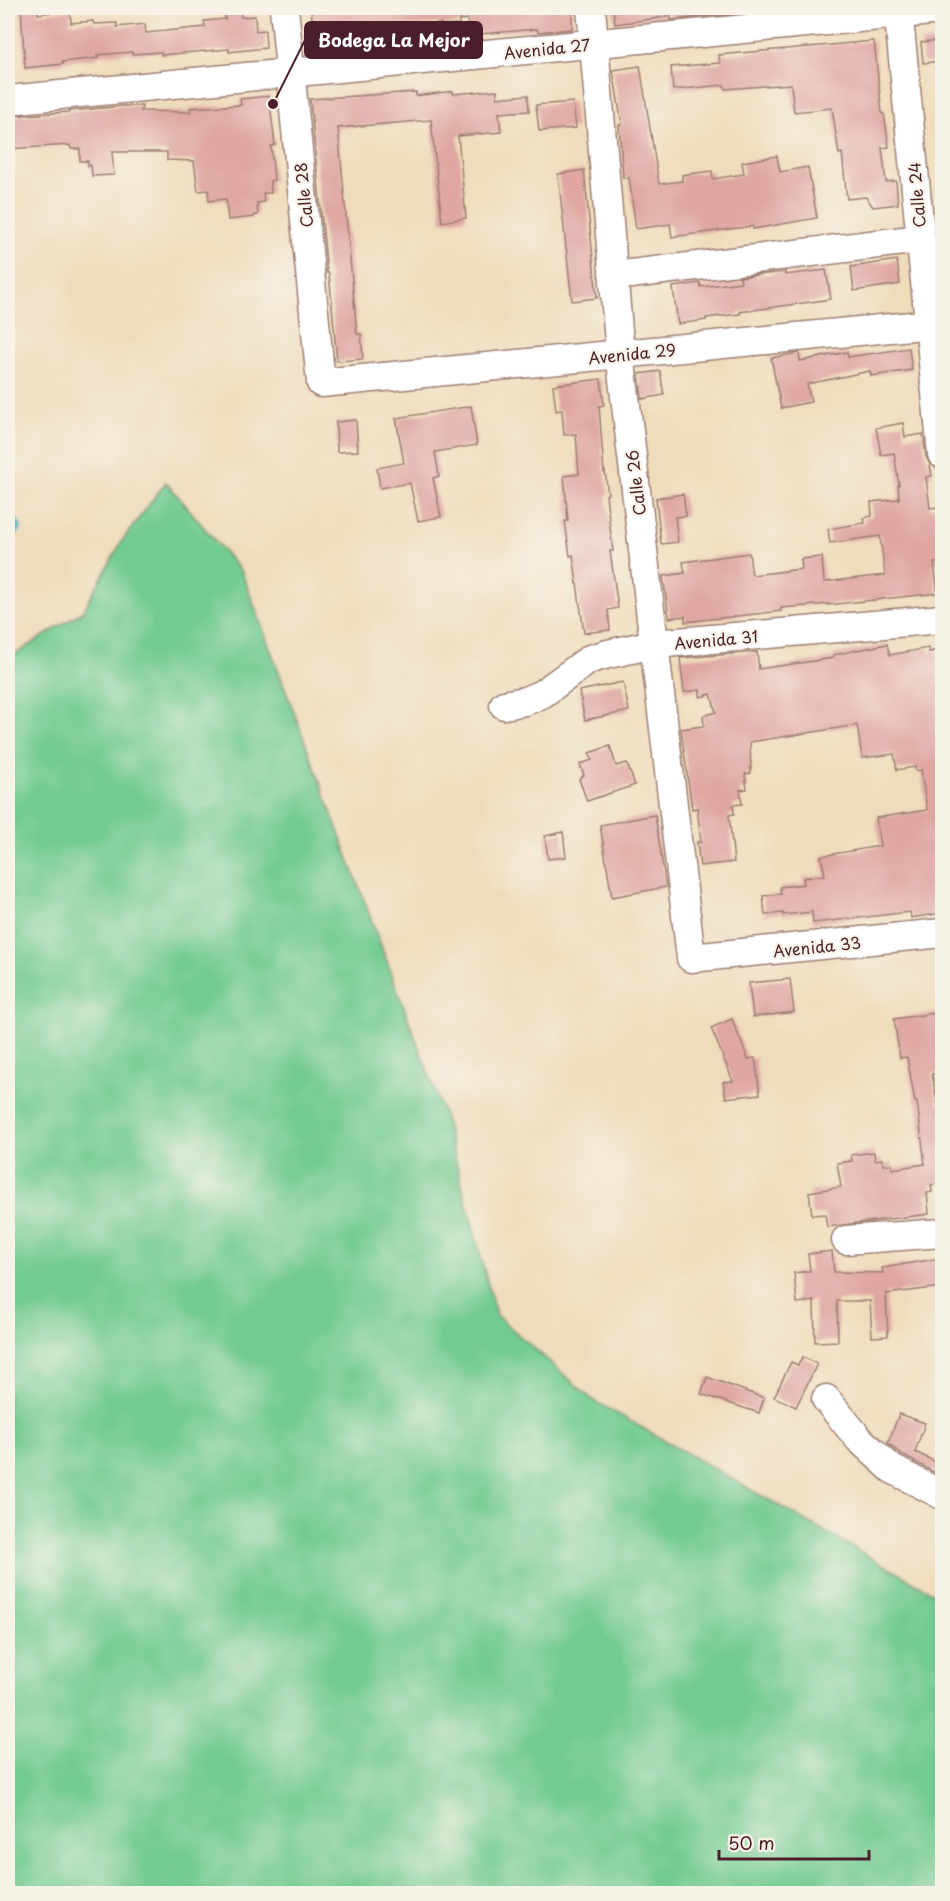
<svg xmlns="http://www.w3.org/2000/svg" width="950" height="1901" font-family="'Playpen Sans',sans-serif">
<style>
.green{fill:#72cb91;stroke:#5e755e;stroke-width:1.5}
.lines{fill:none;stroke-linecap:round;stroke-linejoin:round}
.stream{stroke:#3ea9be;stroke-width:6}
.building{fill:#dfa6a2}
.minor-casing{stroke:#9c7e73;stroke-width:31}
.minor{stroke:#fff;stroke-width:28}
.labels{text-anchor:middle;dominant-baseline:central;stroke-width:4.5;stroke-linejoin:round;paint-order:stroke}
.street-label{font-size:16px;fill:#4a1f2b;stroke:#f7f3e8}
.leader{fill:none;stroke:#4a1f2b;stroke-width:2}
.callout-dot{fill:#4a1f2b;stroke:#f7f3e8;stroke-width:2}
.callout{fill:#4a1f2b;stroke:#4a1f2b;stroke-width:2}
.callout-label{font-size:18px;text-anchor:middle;font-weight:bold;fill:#fff}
</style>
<rect width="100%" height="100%" fill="#f7f3e8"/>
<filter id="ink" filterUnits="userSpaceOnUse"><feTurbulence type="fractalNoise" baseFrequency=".0167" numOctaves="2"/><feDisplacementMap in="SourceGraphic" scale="12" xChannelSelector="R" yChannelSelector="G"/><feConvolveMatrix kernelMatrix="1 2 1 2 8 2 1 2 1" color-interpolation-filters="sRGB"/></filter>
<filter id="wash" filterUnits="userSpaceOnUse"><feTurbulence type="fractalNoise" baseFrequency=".008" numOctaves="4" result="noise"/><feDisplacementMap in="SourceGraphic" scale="24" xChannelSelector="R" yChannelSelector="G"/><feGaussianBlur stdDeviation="1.35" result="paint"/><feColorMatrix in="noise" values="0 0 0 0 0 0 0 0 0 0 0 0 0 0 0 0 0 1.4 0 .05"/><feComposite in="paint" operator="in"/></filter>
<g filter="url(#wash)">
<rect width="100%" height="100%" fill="#efdcbb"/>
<path class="green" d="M166,482L242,573L443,1112L496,1315L593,1400L942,1598V1893H8V659L83,611L122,541Z"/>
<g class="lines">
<path class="stream" d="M8,510L19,527L8,540"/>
</g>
<g id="blocks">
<g class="building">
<path d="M21,8H38V14L70,10L71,23L93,21L94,24L117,23V27L145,24L146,33L205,27L204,21L225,19L224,8H240L241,17L255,16L256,31L265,30L266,48L229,52V49L161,55V52L132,54V52L97,55L98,58L62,62L63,64L25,68Z"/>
<path d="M322,8H481V10L505,8H572V29L538,32L537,29L469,35L467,19L459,20V24L441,25V23L410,27L411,35L386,38L385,30L361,35V34L314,38L311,9Z"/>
<path d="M613,8H665L666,17L615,24Z"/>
<path d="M669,8H732L733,14L671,20Z"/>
<path d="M942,40V61L923,63L921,42Z"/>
<path d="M874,41L882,114H884L889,147L882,148L886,182L896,181L898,204L873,207L866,197L847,199L842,153L839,154L832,108L794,112L791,84L725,89L724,85L673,90L671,67L720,63L719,55Z"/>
<path d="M640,66L659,184L682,181V175L712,171L713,179L744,174L742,162L777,156L780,172L808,167L817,218L753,229V226L672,237L670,224L636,229L629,178H623L619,125H622L613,70Z"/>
<path d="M497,90V98L528,95L529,111L499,113L501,132L458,136L466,218L442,222L431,120L338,128L357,334H361L363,359L337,361L329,273H327L310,99L416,92V96L453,91V94Z"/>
<path d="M269,96L275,145L271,146L274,180L270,181L271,193H263L264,202L257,203L258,215H254V217L228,220L226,199L209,201L208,190L198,191L194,161L167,160V152H112L114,175L92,176L91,165L88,166V161H80V149H71L70,145L8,149V116L69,112V111L123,106H142L141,111L190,112V108L241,105L240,99Z"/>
<path d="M573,102L576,128L539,131L536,105Z"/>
<path d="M584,170L597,298L572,301L558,174Z"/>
<path d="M897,260L900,284L854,291L851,267Z"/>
<path d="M826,270L831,299L740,312V314L706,318V320L678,324L673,287L700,283L701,287L741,282L740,277L785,272V275Z"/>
<path d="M909,348L912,370L871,376L870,371L807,384L811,402L781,408L771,358L799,353L800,361L847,352L848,357Z"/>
<path d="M660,371L664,395L642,399L639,374Z"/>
<path d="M601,379L604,405L599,406L604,472L605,471L608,494L606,495L613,551H610L618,608L608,610L610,630L584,633L573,555L570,556L565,521H568L564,476L579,474L576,434L564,435L562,410L556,411L553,385Z"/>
<path d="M471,406L477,445L435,452L439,476L433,478L441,517L418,521L410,483L380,488L377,468L404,463L396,418Z"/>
<path d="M356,420L358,451L337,452L336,422Z"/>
<path d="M903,423L905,437L923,434L926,456L930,465L932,476L926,477L930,508L937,507L942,556V562L934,563L938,593L828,605V604L781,608V611L685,622V616L669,618L663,576L685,573L683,562L749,553L752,575L802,569L801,559L822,557L824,582L885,575L880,536L830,543L828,529L865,523L864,518L872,516L871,502L899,499L898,485H899L894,453L881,455L876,428Z"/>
<path d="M683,494L686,516L675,517L678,542L661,544L656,498Z"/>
<path d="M887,644L890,655L928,648L929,652L938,650L942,672V913L911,918L910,912L813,923L812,912L783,915V913L765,915L763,896L781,894L780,887L804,884L803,878L825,875L821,856L880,846L876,818L927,810L921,770L916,771L915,767L897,770L894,754L862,758L857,725L750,742L751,773L745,774L747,789L740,790L742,804L733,805L734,814L729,815L734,862L700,866L697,842H701L697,808L692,809L681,729L704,726L703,716L716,712L711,694L700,697V690L684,692L680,658L757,652L759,669L833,658V655Z"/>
<path d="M623,682L629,711L585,720L579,691Z"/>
<path d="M610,746L616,766L627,763L635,785L587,801L579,779L584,775L580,764L592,760L589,753Z"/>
<path d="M655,815L666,887L612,897L600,825Z"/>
<path d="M563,832L566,857L548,859L545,836Z"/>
<path d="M790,979L794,1012L753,1017L749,983Z"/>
<path d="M942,1012V1073L932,1074L938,1105L942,1104V1183L931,1185L932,1192L927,1193L929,1214L827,1227L825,1214L812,1215L809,1192L841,1187L837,1163L852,1161L851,1155L874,1152L875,1160L882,1159L883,1165L892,1164V1169L925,1164L917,1102H915L907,1057L900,1058L894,1019Z"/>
<path d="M732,1019L748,1059L755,1058L760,1094L726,1098L723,1082L733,1081L711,1028Z"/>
<path d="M832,1251L834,1272L883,1273L882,1268L942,1258V1287L886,1294L888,1336L872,1337L870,1301H837L838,1341L815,1342L814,1301L797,1303L794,1273L810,1271L808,1254Z"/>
<path d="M803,1357L817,1364L796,1407L774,1397L791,1362L798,1365Z"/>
<path d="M707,1377L764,1398L759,1413L701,1394Z"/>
<path d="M899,1414L925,1423L915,1452L942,1465L939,1475L902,1455L888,1443Z"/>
</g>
</g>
</g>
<g filter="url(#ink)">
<use href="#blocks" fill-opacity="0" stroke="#9c7e73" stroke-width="1.5"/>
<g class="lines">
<defs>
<g id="minor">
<path d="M284,8L321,383L942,323"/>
<path d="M591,8L620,354L691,958L942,933"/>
<path d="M898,8L942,454"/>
<path d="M8,100L942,10"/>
<path d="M614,276L920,239"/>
<path d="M504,705L525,701L542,694L590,659L608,654L654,644L942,619"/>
<path d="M846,1240L942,1233"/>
<path d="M826,1399L859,1439L892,1469L942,1495"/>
</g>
</defs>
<use href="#minor" class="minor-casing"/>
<use href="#minor" class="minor"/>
</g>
</g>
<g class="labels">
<g class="street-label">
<text transform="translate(547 48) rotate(-6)">Avenida 27</text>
<text transform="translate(303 195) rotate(-96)">Calle 28</text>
<text transform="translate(916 195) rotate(-95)">Calle 24</text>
<text transform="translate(632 353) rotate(-6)">Avenida 29</text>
<text transform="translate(635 483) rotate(-97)">Calle 26</text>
<text transform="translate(716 639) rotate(-5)">Avenida 31</text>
<text transform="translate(817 946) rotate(-6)">Avenida 33</text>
</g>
</g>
<path class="leader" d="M273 104L305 40"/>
<circle class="callout-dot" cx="273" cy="104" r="6"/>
<rect class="callout" x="305" y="22" width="177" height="36" rx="6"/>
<g class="callout-label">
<text x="394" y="47">Bodega La Mejor</text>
</g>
<rect width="950" height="1901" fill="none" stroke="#f7f3e8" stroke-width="30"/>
<path d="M719 1850v9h150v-9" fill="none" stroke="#4a1f2b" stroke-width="3"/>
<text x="728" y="1850" font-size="18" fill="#4a1f2b" stroke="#f7f3e8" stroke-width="4.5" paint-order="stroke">50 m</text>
</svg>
